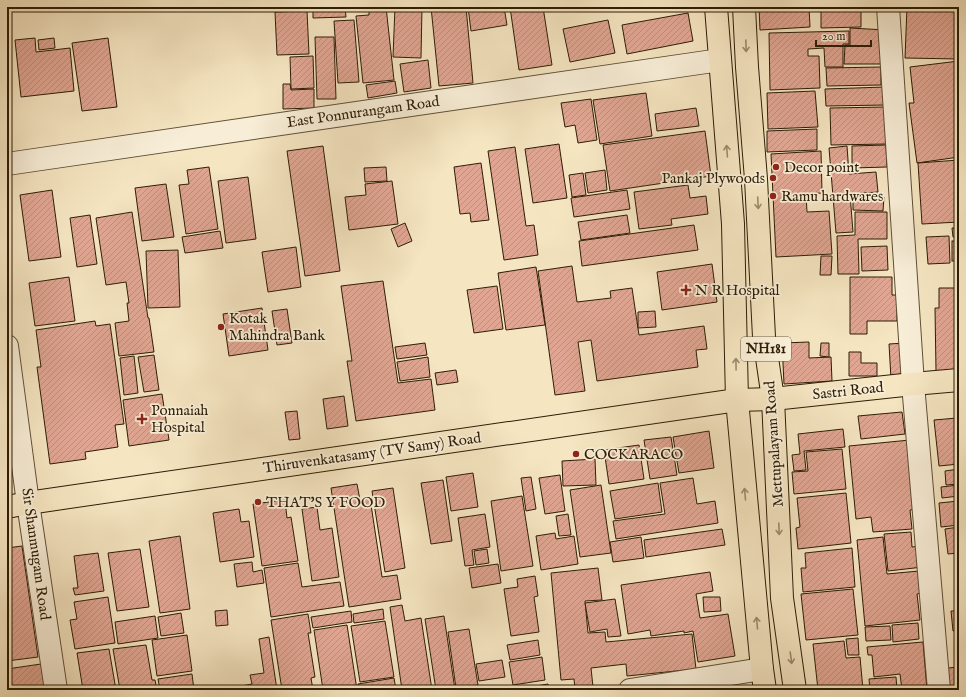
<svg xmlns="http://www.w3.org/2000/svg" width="966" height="697" font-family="'IM FELL English',serif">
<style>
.building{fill:url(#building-hatch);stroke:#2d1d06}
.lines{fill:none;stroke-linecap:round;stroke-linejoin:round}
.minor-casing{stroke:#5f4f35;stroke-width:24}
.major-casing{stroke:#2d1d06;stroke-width:24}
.highway-casing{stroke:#2d1d06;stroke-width:24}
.minor{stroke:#f8eed7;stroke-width:22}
.major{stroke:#f5e5c1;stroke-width:22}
.highway{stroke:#f5e5c1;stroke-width:22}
.oneway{stroke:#9b8b6d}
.poi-dot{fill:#8f2418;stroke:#f8eed7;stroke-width:1.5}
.labels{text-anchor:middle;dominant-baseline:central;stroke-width:3.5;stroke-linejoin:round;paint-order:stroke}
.shield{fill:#f8eed7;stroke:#6a5c45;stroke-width:1}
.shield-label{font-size:14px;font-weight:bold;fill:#2d1d06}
.street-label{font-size:15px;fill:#2d1d06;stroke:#f8eed7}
.poi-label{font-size:15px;fill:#2d1d06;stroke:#f8eed7;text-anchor:start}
</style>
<defs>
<pattern id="building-hatch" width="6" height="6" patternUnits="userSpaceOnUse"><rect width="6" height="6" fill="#e0a693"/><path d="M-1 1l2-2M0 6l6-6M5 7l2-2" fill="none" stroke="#c08e7d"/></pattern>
</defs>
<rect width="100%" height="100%" fill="#f5e5c1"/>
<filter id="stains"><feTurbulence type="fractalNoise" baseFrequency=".005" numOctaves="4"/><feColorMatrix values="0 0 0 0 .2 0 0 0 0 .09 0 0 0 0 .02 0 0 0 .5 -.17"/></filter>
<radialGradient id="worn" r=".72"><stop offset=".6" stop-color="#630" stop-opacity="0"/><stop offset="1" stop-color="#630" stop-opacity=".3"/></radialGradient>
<g class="building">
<path d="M283,7H306V9L283,10Z"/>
<path d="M313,7H345L346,17L313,18Z"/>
<path d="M369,7H386L394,80L363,83L356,16L369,15Z"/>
<path d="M395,7H422L421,58L393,57Z"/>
<path d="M431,7H466L473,83L439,86Z"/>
<path d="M468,7H504L507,25L471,31Z"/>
<path d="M510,7H543L552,65L519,70Z"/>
<path d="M595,7H617L596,11Z"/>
<path d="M759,7H809L810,27L760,30Z"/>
<path d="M907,7H959V59L905,58Z"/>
<path d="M861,9V27L821,28V10Z"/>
<path d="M307,11L309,54L277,55L275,12Z"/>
<path d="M688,13L693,41L627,54L622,25Z"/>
<path d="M354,20L359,82L338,83L334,21Z"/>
<path d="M608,20L615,53L570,62L563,29Z"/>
<path d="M850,28L886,30L885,64H844L845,45H850Z"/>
<path d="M849,31V44H843V67H825L824,48L808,49V56H819L820,88L770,90L769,33Z"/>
<path d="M315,37H334L336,99H317Z"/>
<path d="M35,38L36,52L70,48L74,91L21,97L15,40Z"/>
<path d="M54,38L55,48L39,50L38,40Z"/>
<path d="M108,38L117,107L82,111L72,43Z"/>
<path d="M313,56L314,88L291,89L290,57Z"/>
<path d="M428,60L431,88L404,92L400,64Z"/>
<path d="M959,61V157L917,163L909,103H914L910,67Z"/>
<path d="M881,67V85L827,86L826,68Z"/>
<path d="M395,81L397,93L368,98L366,85Z"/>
<path d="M283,84H290L291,90L314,89V108L283,109Z"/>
<path d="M885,87L886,105L826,106L825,89Z"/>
<path d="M815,91L818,127L768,129L767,93Z"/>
<path d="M646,93L652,136L600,144L593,100Z"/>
<path d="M591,99L597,140L578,143L575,125L565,127L561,103Z"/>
<path d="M886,107L887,144L831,145L830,108Z"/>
<path d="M696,108L699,126L657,131L655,114Z"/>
<path d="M817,129V150L767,152V131Z"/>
<path d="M705,131L711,176L610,191L603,145Z"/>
<path d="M559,144L567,198L533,203L525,149Z"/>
<path d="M886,145L887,167L852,168V146Z"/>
<path d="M323,146L340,271L305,276L287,151Z"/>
<path d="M847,146L849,174L876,172L878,192L850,194L853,232L836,233L829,148Z"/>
<path d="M515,147L526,226L534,225L538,255L504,260L488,151Z"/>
<path d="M821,151L822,193L806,194L807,212L829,211L832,254L776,257L771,154Z"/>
<path d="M959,160V222L922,224L918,163Z"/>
<path d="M481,163L489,220L471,222L470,213L460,214L454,167Z"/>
<path d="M209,167L218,229L186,234L179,185L189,184L187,170Z"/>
<path d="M386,167L387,181L365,182L364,168Z"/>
<path d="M605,170L607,190L588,193L585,173Z"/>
<path d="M583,173L586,195L572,197L569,175Z"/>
<path d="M248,177L256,239L226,243L218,181Z"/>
<path d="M392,181L398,224L349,230L345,197L366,195L365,184Z"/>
<path d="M166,184L174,237L142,241L135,188Z"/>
<path d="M688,185L690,198L706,196L708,214L671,219L672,225L639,229L634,192Z"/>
<path d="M52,190L61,257L29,261L20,195Z"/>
<path d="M627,190L630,209L574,217L571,198Z"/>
<path d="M853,196L884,197L883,211L853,210Z"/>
<path d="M132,212L148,318H149L154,352L119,356L115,323L129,321L127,303H129L126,282L106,285L96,218Z"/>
<path d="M855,212H887V239H858L859,274H838L837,236L855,235Z"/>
<path d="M90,215L97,264L77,267L70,218Z"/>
<path d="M627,215L630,233L581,240L578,222Z"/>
<path d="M405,223L412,241L398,247L391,229Z"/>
<path d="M694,225L698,250L582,266L579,241Z"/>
<path d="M952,228H959V237H953Z"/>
<path d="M220,231L223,248L185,253L182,237Z"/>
<path d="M949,236L950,263L928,264L926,237Z"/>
<rect x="952" y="241" width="7" height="20"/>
<path d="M887,246L888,270L862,271L861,247Z"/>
<path d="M296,247L301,287L268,292L262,252Z"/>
<path d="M178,250L180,307L148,308L146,251Z"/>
<path d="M821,256H832L831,275H820Z"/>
<path d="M712,264L717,302L662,310L657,272Z"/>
<path d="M572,266L577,302L611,298L610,291L632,288L639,335L704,326L707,349L696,350L698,367L597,381L591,340L578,342L585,391L555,395L538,271Z"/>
<path d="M536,267L545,325L506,330L498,273Z"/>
<path d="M69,277L75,321L35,326L29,283Z"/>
<path d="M850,277H892V295H897V321H867V334H850Z"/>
<path d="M383,281L398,383L431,379L435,410L356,421L347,361H352L341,286Z"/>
<path d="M497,286L503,329L474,333L467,290Z"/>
<path d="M939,288H959L958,370L936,371L935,308H939Z"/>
<path d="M262,308L268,350L229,356L223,314Z"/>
<path d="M287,309L292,343L277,345L272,311Z"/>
<path d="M655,311L656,327L638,328V312Z"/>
<path d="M95,321L96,326L110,324L124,424L115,425L118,447L85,452L86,459L50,464L37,367H41L36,330Z"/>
<path d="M809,342V358L831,357L832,381L784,384L782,343Z"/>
<path d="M425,343L427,355L397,359L395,347Z"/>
<path d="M821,343H829V357L820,356Z"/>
<path d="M905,343L906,378L891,379L889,344Z"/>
<path d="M849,352H861V363H877V376H849Z"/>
<path d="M154,355L159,390L144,392L138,357Z"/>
<path d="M134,356L138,393L124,395L120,358Z"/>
<path d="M428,357L430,377L400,381L397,362Z"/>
<path d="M456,370L458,382L437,385L435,373Z"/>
<path d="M162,394L169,440L129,446L123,400Z"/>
<path d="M344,396L348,426L327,429L323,399Z"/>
<path d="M297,411L300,439L289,440L285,412Z"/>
<path d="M902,412L905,434L861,439L858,416Z"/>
<path d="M957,418L959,436V464L939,466L934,420Z"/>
<path d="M843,429L845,447L804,451L806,470L794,471L792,455L800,454L798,434Z"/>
<path d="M709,431L714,468L679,473L673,437Z"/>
<path d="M671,437L677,475L650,479L644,440Z"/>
<path d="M910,440L917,509L910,510L912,529L873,532L871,517L856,519L849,446Z"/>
<path d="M639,445L644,479L609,484L604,450Z"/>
<path d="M842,449L846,489L794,494L792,472L808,471L806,452Z"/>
<path d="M595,459L596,485L563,486L562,461Z"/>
<path d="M959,469V484L946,485L945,471Z"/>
<path d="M473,473L478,507L451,511L446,477Z"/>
<path d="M560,475L565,511L545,514L539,478Z"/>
<path d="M531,477L536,509L526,511L521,478Z"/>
<path d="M693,478L697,504L715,501L718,523L616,539L613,521L665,514L660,483Z"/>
<path d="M443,480L452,541L431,544L421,483Z"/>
<path d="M658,483L662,512L615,519L610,491Z"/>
<path d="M357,484L360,500L370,498L382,577L397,575L401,599L349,607L331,488Z"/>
<path d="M601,485L611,553L580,557L570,490Z"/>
<path d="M959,485V496L942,498L941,487Z"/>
<path d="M393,488L405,568L385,572L372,491Z"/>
<path d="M846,493L851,543L798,549L796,528L800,527L797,498Z"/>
<path d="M522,496L533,566L501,571L491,501Z"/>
<path d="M285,500L287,518L291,517L298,561L262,566L253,504Z"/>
<path d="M959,501V525L941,527L939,503Z"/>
<path d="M317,507L320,530L332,528L339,577L312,581L302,509Z"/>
<path d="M239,509L241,522L249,521L254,557L220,562L213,513Z"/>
<path d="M485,514L490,547L472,550L474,565L465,566L458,518Z"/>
<path d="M568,514L571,535L559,536L556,516Z"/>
<path d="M959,527V553L948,554L945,529Z"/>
<path d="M722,529L725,545L646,557L644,540Z"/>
<path d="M911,532L912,547L921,546L923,567L888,571L884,534Z"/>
<path d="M555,533L556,539L574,536L578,564L541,570L536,536Z"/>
<path d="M180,536L190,609L160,613L149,541Z"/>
<path d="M641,537L644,558L613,562L610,542Z"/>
<path d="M883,537L887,574L919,571L921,593L917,594L920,620L865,626L857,540Z"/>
<path d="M22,546L38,657L7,661V548Z"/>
<path d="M852,548L855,587L803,592L801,568H806L805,553Z"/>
<path d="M140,549L149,607L117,611L108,553Z"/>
<path d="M487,549L489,563L476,565L474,551Z"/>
<path d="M98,553L104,591L75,595L73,588H78L74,556Z"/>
<path d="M252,562L253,572L262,570L264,583L237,587L234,564Z"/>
<path d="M298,563L302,587L340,582L344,606L271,617L264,568Z"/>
<path d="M498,564L501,583L472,588L469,568Z"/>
<path d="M598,568L602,600L585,601L588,633L605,632L606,642L692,634L696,669L627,676L626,664L591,668L593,687L575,689L574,679L561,680L551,573Z"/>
<path d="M710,572L713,591L696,594L700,618L728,614L735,656L698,662L693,631L684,633V631L651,636L650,630L628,634L621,585Z"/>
<path d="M535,576L538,596L534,597L539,632L511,636L504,589L518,587L517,579Z"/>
<path d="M853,589L858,635L806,640L801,594Z"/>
<path d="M108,597L115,643L75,649L70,620L77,619L74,602Z"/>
<path d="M703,597H720L721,611L704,612Z"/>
<path d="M615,599L621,636L608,637L607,629L590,632L585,603Z"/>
<path d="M402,605L405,621L421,618L432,690H402L390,607Z"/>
<path d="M383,609L384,619L354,623L353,614Z"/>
<path d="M227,610L228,625L216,626L215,611Z"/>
<path d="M351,611L352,622L313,628L311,617Z"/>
<path d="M951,611H959V630L953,631Z"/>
<path d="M181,613L184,633L161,636L158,617Z"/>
<path d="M308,614L311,633H308L315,677L311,678L313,690H282L271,620Z"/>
<path d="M155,616L158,638L118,644L115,622Z"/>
<path d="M444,616L455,690H436L425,619Z"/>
<path d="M385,621L394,677L360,682L351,626Z"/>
<path d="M918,623L919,639L893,642L892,625Z"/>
<path d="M347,625L357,690H323L314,630Z"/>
<path d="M890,626L891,640L866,641L865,627Z"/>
<path d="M469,629L478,685L456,688L448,632Z"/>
<path d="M187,635L192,671L157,676L152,640Z"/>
<path d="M269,637L277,690H241V686L252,684L250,675L264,673L259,639Z"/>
<path d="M858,638L859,655H848L846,639Z"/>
<path d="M538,640L540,655L510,660L507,645Z"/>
<path d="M844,641L846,658L860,657L863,690H818L813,644Z"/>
<path d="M923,642L927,690H902L900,674L874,677L872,655H868L867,647Z"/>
<path d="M146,645L152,680H155L157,690H120L113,649Z"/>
<path d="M109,649L116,690H83L77,653Z"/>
<path d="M542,657L545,680L513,685L509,662Z"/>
<path d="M502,660L505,677L479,681L476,664Z"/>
<path d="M41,664L45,690H10L7,669Z"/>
<path d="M959,667V690H950L948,668Z"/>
<path d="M192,674L194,690H160L158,679Z"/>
<path d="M896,677L897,690H870L869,679Z"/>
<path d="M394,678L396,690H359L358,684Z"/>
<path d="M548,684L549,690H519V689Z"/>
</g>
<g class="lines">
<defs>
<g id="minor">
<path d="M888,7L913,384L939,690"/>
<path d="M7,164L720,60"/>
<path d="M7,346L28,503L56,690"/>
<path d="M630,690L762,669"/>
</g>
<path id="major" d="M7,507L28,503L737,400L773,399L913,384L959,380"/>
<g id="highway">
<path d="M716,7L733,224L737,400L762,669L765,690"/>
<path d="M744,7L747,67L756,179L764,337L773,399L782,598L795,690"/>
</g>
</defs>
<use href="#minor" class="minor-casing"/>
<use href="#major" class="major-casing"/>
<use href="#highway" class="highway-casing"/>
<use href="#minor" class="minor"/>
<use href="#major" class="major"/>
<use href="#highway" class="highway"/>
</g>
<defs><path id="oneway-shaft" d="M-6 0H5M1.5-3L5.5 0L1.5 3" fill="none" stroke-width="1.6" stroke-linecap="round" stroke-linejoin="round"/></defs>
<g class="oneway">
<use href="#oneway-shaft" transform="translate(746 46) rotate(88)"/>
<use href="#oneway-shaft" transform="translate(727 151) rotate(-94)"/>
<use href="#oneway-shaft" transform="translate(758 203) rotate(87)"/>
<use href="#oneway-shaft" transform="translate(736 364) rotate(-91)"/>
<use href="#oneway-shaft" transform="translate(745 494) rotate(-95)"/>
<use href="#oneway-shaft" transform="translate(779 529) rotate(88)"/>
<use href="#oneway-shaft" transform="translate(757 623) rotate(-95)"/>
<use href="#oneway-shaft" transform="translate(791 658) rotate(82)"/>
</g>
<g class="poi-dot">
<circle cx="776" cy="167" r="4"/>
<circle cx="773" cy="178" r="4"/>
<circle cx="773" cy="196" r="4"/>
<path d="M684 284h4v4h4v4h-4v4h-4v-4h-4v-4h4z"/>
<circle cx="221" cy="327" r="4"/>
<path d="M140 413h4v4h4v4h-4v4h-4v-4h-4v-4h4z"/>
<circle cx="576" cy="454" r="4"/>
<circle cx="258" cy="502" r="4"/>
</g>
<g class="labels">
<rect class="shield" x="741" y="337" width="50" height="24" rx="3"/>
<g class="shield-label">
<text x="766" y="349">NH181</text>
</g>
<g class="street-label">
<text transform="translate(363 112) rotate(-8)">East Ponnurangam Road</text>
<text transform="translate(848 391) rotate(-6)">Sastri Road</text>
<text transform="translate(774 444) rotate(-94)">Mettupalayam Road</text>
<text transform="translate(372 453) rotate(-8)">Thiruvenkatasamy (TV Samy) Road</text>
<text transform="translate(36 554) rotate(82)">Sir Shanmugam Road</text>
</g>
<g class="poi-label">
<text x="784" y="167">Decor point</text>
<text x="765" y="178" text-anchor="end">Pankaj Plywoods</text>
<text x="781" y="196">Ramu hardwares</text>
<text x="695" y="290">N R Hospital</text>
<text x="229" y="318">Kotak<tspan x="229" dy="17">Mahindra Bank</tspan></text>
<text x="151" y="410">Ponnaiah<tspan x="151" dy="17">Hospital</tspan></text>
<text x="584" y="454">COCKARACO</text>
<text x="266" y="502">THAT'S Y FOOD</text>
</g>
</g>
<rect width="966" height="697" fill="none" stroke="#f5e5c1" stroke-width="24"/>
<rect x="8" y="8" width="950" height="681" fill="none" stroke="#2d1d06" stroke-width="2"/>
<rect x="12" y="12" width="942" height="673" fill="none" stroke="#2d1d06"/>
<path d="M816 40v6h55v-6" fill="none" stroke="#2d1d06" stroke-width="2"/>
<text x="822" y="40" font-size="12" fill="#2d1d06" stroke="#f8eed7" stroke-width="3" paint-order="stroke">20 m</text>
<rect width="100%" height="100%" filter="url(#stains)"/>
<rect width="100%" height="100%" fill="url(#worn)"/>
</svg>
